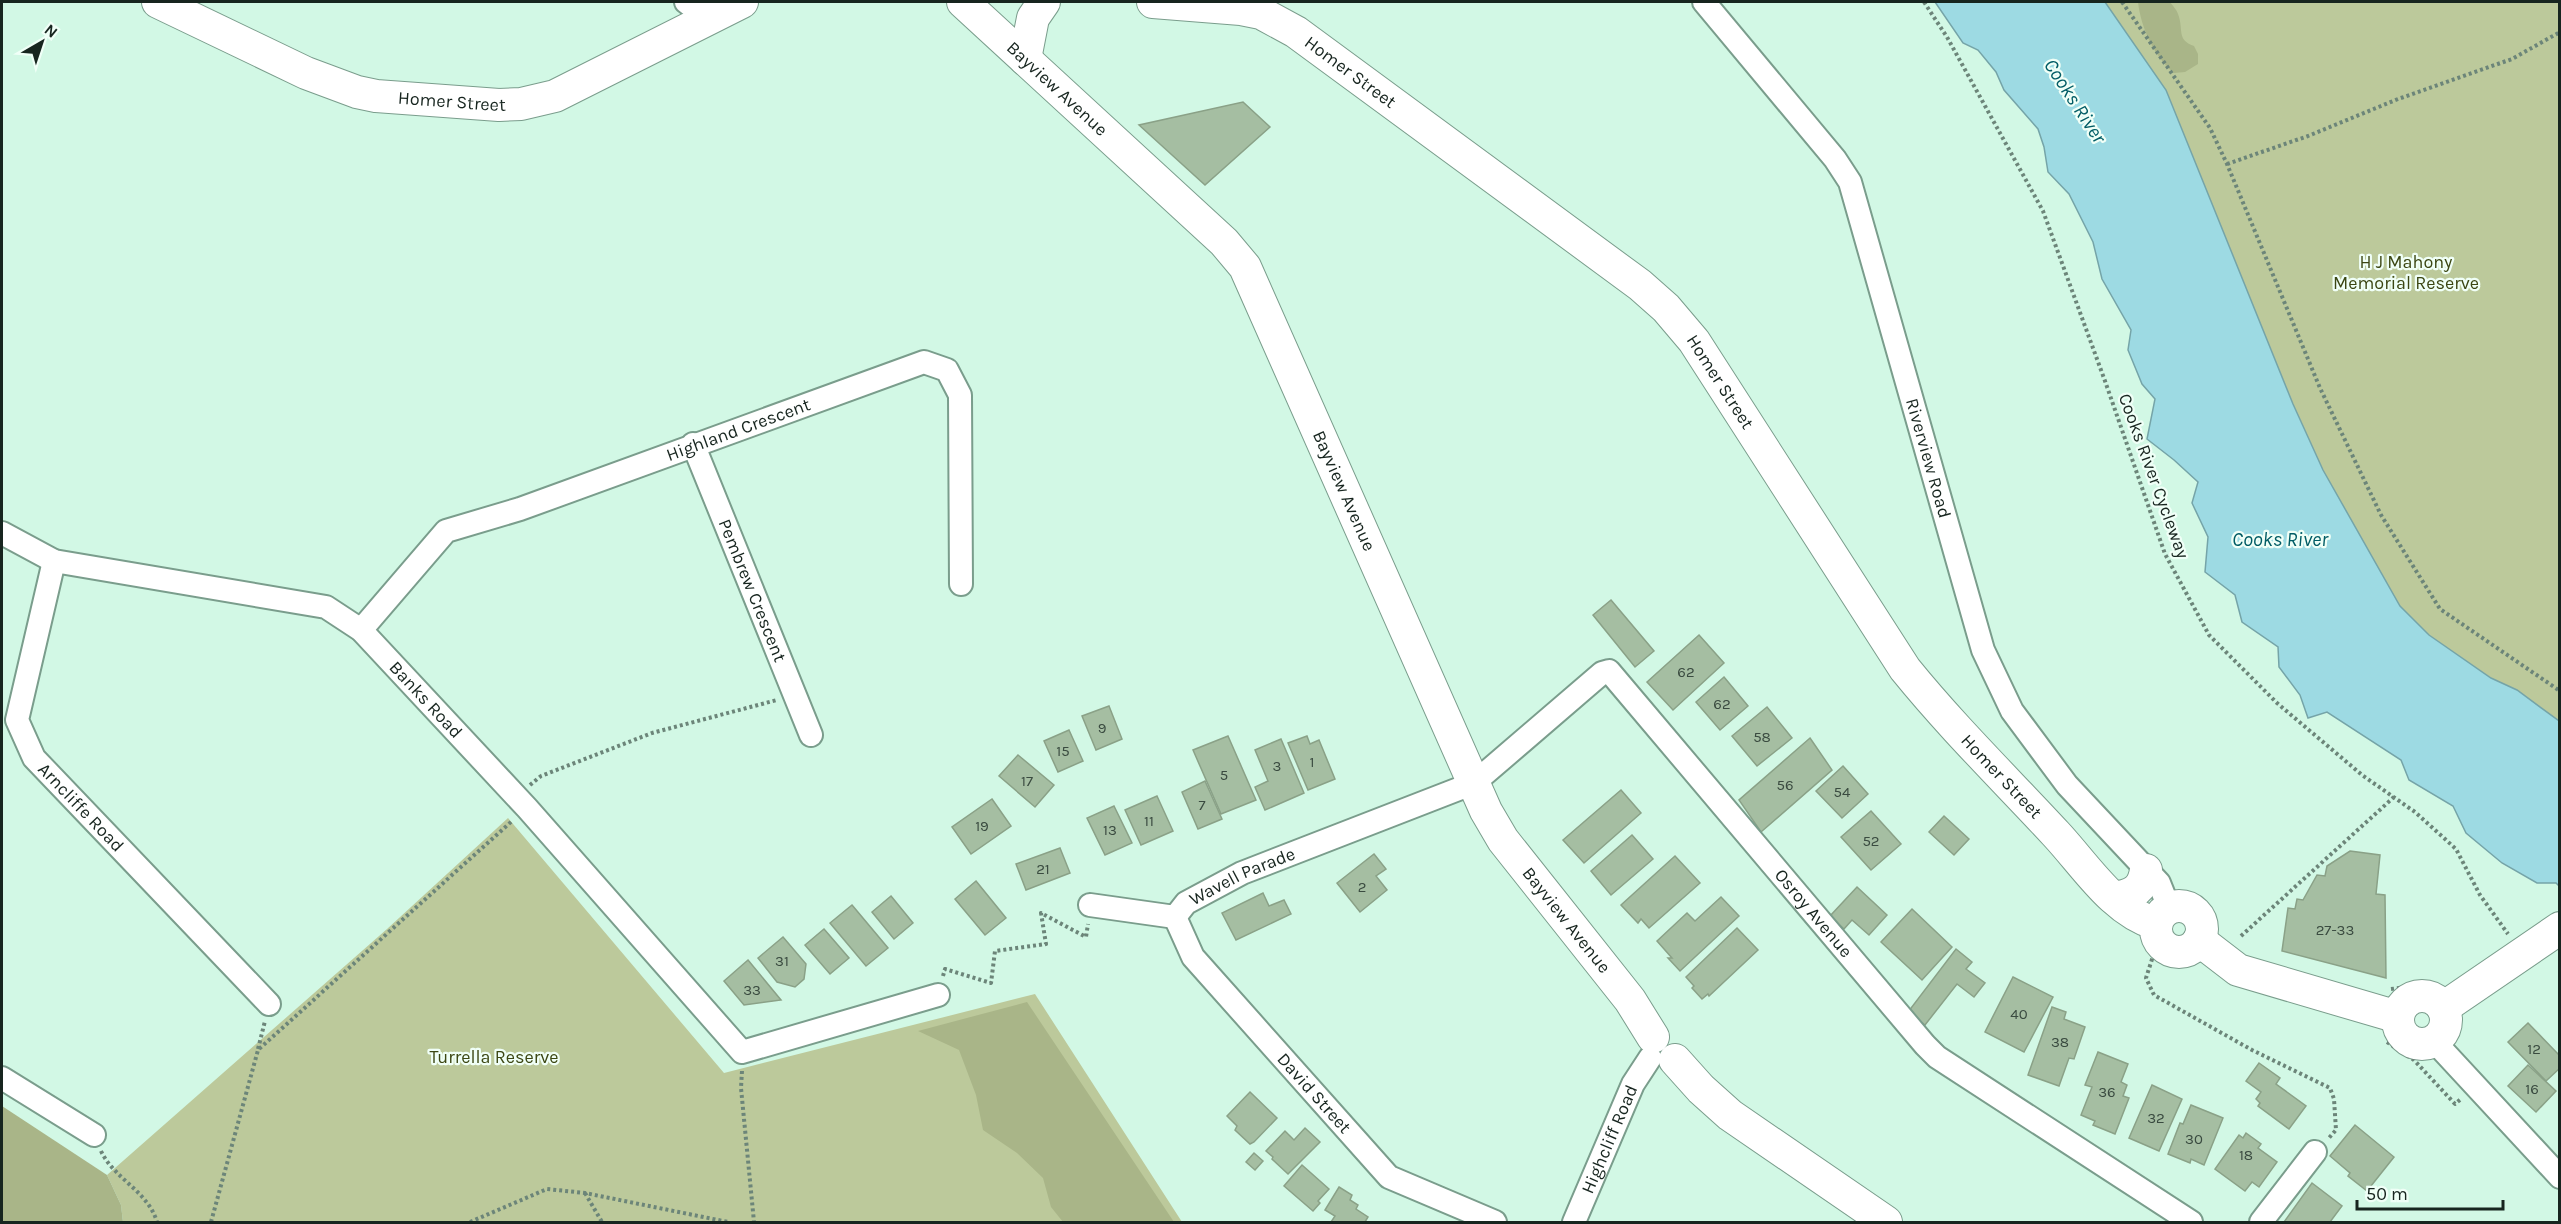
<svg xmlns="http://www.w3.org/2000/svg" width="2561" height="1224" font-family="Karla,sans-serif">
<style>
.green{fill:#bcc99b}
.forest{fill:#a9b588}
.water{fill:#9ddae3;stroke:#75a4a8;stroke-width:1.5}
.building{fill:#a5bea2;stroke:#8aa187;stroke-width:1.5}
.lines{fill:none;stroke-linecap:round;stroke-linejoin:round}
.street-casing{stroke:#7a9d8c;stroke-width:26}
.secondary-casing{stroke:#7a9d8c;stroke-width:34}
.path{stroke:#6c8579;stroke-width:4;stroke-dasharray:3 3;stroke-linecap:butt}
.street{stroke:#fff;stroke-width:22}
.secondary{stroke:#fff;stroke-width:32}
.labels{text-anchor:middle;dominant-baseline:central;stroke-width:4.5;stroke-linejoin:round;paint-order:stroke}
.number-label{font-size:15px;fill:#3a4b40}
.street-label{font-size:18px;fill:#17251f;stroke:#f0fff7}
.park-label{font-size:18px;fill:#3b4612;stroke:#f0fff7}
.water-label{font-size:20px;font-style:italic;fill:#005c65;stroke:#f0fff7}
</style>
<rect width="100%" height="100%" fill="#d2f8e5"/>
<g class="green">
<path d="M2105,2H2559V721L2517,690L2491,678L2429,635L2400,606L2323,470L2293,404L2201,181L2186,140Z"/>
<path d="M508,818L724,1073L1035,994L1182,1222H123L121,1205L107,1175L387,929Z"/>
</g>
<g class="forest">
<path d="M2138,2H2170C2172,5 2177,10 2178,14C2184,29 2176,40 2194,46L2198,54V64L2185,72L2174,73C2154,56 2141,28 2138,2Z"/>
<path d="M1027,1002L1174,1222H1063L1051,1207L1043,1178L1017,1153L983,1130L976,1095L959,1050L918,1031Z"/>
<path d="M2,1106L107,1175L121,1205L123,1222H2Z"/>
</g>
<path class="water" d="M1935,2H2105L2166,90L2293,404L2323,470L2400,606L2429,635L2491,678L2517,690L2559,721V886L2556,883H2537L2502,863L2466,833L2453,806L2409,780L2401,760L2327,712L2308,718L2300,695L2279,667L2278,647L2242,622L2235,595L2205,572L2208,537L2192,503L2198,482L2174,460L2147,439L2155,399L2142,384L2128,350L2131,330L2102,279L2093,242L2069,194L2048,172L2044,147L2038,129L2004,90L1996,72L1978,50L1963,43Z"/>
<g class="building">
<path d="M1243,102L1270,127L1205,185L1139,125Z"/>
<path d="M1611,600L1654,651L1635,667L1593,615Z"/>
<path d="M1699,635L1724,663L1673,710L1647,682Z"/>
<path d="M1724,677L1748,706L1720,730L1696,702Z"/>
<path d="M1109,706L1122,739L1096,750L1082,716Z"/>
<path d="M1767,707L1792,738L1757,766L1732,736Z"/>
<path d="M1069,730L1083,761L1058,772L1044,741Z"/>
<path d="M1228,736L1256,800L1221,814L1193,750Z"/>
<path d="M1307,736L1310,744L1319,740L1335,779L1308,790L1288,743Z"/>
<path d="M1810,738L1832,770L1761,832L1739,800Z"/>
<path d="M1281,739L1304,793L1265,810L1255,787L1268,781L1255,750Z"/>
<path d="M1018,755L1054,785L1035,807L999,776Z"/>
<path d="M1843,766L1868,794L1842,818L1816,791Z"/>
<path d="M1205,781L1222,819L1198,829L1182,792Z"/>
<path d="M1621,790L1641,813L1584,863L1563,840Z"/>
<path d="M1157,796L1173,831L1141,845L1125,810Z"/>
<path d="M992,799L1011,826L971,854L952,827Z"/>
<path d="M1114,806L1132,843L1105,855L1087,818Z"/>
<path d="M1871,811L1901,844L1871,870L1841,837Z"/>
<path d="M1944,816L1969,839L1954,855L1929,832Z"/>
<path d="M1632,835L1653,859L1611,895L1591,871Z"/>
<path d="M1060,848L1070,873L1026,890L1016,864Z"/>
<path d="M2350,851L2380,855L2376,894L2385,895L2386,978L2282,951L2288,908L2295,909L2297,899L2303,900L2317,875L2325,876L2327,866Z"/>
<path d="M1374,854L1386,869L1376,876L1387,890L1360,912L1337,883Z"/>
<path d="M1675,856L1700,883L1649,928L1641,919L1638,923L1621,905Z"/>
<path d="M976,881L1006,918L985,935L955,899Z"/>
<path d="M1857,887L1887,915L1869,935L1852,920L1844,929L1830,916Z"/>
<path d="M1263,893L1269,906L1284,900L1291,914L1236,940L1222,913Z"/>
<path d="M891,896L913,923L894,939L872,912Z"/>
<path d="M1721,897L1739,916L1680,971L1668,958H1672L1657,941L1687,913L1695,921Z"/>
<path d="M852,905L888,948L866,966L830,923Z"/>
<path d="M1912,909L1952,947L1922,980L1881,942Z"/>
<path d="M1737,928L1758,950L1709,996L1708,994L1702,999L1692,988L1694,986L1686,977Z"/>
<path d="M824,929L849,958L830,974L805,945Z"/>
<path d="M783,937L806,964L804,979L795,987L777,982L758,958Z"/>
<path d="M1956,949L1972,962L1966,969L1985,983L1974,997L1957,984L1925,1025L1908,1012Z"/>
<path d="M748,960L781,1000L744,1005L724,981Z"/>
<path d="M2013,977L2053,997L2024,1052L1985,1032Z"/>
<path d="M2052,1007L2066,1012L2064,1019L2085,1027L2074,1059L2069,1058L2059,1086L2028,1075Z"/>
<path d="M2528,1023L2560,1056V1068L2546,1081L2508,1042Z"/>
<path d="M2098,1052L2128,1064L2121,1082L2127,1085L2123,1096L2129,1098L2115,1134L2093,1125L2095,1121L2081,1115L2092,1087L2085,1085Z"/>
<path d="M2259,1063L2280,1078L2276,1084L2306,1106L2289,1129L2258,1106L2260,1103L2256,1099L2261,1092L2246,1081Z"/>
<path d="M2528,1065L2556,1091L2536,1112L2508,1086Z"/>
<path d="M2152,1085L2182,1099L2159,1151L2129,1138Z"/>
<path d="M1250,1092L1277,1118L1254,1142L1250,1144L1235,1130L1237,1126L1227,1116Z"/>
<path d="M2191,1105L2223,1118L2204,1165L2191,1159L2190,1163L2168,1154L2180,1123L2183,1124Z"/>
<path d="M2355,1125L2394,1157L2367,1191L2348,1176L2350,1173L2330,1156Z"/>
<path d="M1305,1128L1320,1142L1288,1174L1272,1159L1273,1157L1266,1151L1285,1131L1294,1140Z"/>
<path d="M2246,1133L2261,1144L2258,1148L2277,1162L2259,1187L2252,1182L2245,1191L2215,1169L2239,1135L2243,1138Z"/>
<path d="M1254,1153L1263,1161L1255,1170L1246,1162Z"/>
<path d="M1302,1165L1329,1189L1318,1201L1320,1203L1313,1211L1284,1186Z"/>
<path d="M2312,1183L2342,1206L2330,1222H2284Z"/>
<path d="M1339,1187L1352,1195L1350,1200L1358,1205L1356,1209L1368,1217L1365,1222H1331L1335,1216L1325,1210Z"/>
</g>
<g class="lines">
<defs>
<g id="street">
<path d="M686,2L707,18"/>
<path id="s1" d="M1704,2L1835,159L1850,182L1983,650L2012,711L2067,785L2159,883L2169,908"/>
<path id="s2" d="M693,444L811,735"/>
<path id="s3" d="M2,533L54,561L326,607L361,630L527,808L742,1052L938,995"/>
<path id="s4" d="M54,561L17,720L34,758L269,1004"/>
<path id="s5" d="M361,630L446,531L520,509L924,362L947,370L960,395L961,584"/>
<path id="s6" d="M1090,905L1175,917L1186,903L1242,873L1474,783L1602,673L1609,671L1925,1045L1937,1057L2191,1222"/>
<path id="s7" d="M1175,917L1193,957L1389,1177L1495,1222"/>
<path d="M2434,1041L2560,1177"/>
<path d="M2,1078L94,1135"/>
<path id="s8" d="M1574,1222L1633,1084L1650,1058"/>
<path d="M2261,1222L2315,1152"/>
</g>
<g id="secondary">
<path id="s9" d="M158,2L306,73L357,92L376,96L499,105L521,104L555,96L742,2"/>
<path id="s10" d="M963,2L1224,242L1245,267L1486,811L1503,840L1630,1000L1653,1037"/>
<path id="s11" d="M1153,2L1241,9L1261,13L1296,32L1640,285L1666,308L1694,341L1905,669C1952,727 2005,779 2056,834C2085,865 2113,911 2156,924"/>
<path d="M1025,59L1033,18L1044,2"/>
<path d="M2114,898C2133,895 2143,890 2146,870"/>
<circle cx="2179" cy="929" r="23"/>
<path d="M2199,940L2238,970L2398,1017"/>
<circle cx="2422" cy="1020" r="24"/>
<path d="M2443,1008L2560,928"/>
<path d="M1675,1060L1701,1089L1730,1115L1886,1222"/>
</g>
</defs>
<use href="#street" class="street-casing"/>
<use href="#secondary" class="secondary-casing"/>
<g class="path">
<path d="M1924,2L1947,37L2043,211L2105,381L2165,554L2209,635L2277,703L2362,775L2415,812L2456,849L2480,895L2508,934"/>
<path d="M2122,2L2210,128L2227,164L2320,388L2381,515L2440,609L2560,691"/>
<path d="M2227,164L2308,136L2398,99L2512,59L2560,32"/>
<path d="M530,785L541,776L652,733L777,700"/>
<path d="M2241,936L2394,797"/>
<path d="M2154,953L2146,978L2154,995L2252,1050L2330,1088L2334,1099L2336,1130L2328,1139"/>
<path d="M943,976L945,969L991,983L995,951L1046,944L1041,913L1086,937L1088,924"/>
<path d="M2391,989L2431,984"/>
<path d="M2387,1042L2414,1060L2455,1104L2461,1099"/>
<path d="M258,1049L265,1021"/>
<path d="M742,1071L741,1088L754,1222"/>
<path d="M101,1151C114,1179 148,1191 157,1222"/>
<path d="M585,1193L602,1222"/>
<path d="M211,1222L258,1050L512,821"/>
<path d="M470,1222L547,1189L585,1193L728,1222"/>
</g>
<use href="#street" class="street"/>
<use href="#secondary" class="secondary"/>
</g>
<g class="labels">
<g class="number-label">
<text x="1686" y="672">62</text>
<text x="1722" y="704">62</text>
<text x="1102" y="728">9</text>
<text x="1762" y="737">58</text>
<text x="1063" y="751">15</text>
<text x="1312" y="762">1</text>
<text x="1277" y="766">3</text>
<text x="1224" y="775">5</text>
<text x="1027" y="781">17</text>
<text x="1785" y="785">56</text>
<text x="1842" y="792">54</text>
<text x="1202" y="805">7</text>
<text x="1149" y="821">11</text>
<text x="982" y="826">19</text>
<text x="1110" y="830">13</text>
<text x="1871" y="841">52</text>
<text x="1043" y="869">21</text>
<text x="1362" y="887">2</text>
<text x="2335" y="930">27-33</text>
<text x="782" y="961">31</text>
<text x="752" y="990">33</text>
<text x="2019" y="1014">40</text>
<text x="2060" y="1042">38</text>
<text x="2534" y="1049">12</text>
<text x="2532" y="1089">16</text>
<text x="2107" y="1092">36</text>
<text x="2156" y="1118">32</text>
<text x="2194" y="1139">30</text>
<text x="2246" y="1155">18</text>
</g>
<g class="street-label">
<text stroke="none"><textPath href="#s11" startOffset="216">Homer Street</textPath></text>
<text stroke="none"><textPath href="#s10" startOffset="128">Bayview Avenue</textPath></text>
<text stroke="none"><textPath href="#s9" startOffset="314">Homer Street</textPath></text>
<text stroke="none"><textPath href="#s11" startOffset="702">Homer Street</textPath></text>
<text stroke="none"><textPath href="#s5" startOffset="440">Highland Crescent</textPath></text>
<text stroke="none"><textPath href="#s1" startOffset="519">Riverview Road</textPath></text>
<text transform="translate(2154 476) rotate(70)">Cooks River Cycleway</text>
<text stroke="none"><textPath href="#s10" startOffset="632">Bayview Avenue</textPath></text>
<text stroke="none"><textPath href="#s2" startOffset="158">Pembrew Crescent</textPath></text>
<text stroke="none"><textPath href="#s3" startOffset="472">Banks Road</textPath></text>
<text stroke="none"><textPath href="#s11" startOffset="1188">Homer Street</textPath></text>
<text stroke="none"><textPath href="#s4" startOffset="273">Arncliffe Road</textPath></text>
<text stroke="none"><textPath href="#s6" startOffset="166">Wavell Parade</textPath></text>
<text stroke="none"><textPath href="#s6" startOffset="909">Osroy Avenue</textPath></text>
<text stroke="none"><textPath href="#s10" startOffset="1118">Bayview Avenue</textPath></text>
<text stroke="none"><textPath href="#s7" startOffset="226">David Street</textPath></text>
<text stroke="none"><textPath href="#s8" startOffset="90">Highcliff Road</textPath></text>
</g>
<g class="park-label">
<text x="2406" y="262">H J Mahony<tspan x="2406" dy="21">Memorial Reserve</tspan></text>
<text x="494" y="1057">Turrella Reserve</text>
</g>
<g class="water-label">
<text transform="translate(2075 101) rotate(57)">Cooks River</text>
<text x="2280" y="539">Cooks River</text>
</g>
</g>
<rect width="2561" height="1224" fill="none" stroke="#17251f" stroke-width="6"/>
<g transform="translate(42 42) rotate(39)" stroke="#f0fff7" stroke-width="4.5" paint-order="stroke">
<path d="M0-4.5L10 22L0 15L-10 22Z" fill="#17251f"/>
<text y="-9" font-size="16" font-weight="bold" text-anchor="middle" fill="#17251f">N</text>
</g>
<path d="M2357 1200v9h146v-9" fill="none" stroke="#17251f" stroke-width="3"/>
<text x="2366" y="1200" font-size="18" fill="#17251f" stroke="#f0fff7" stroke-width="4.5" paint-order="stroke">50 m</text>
</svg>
